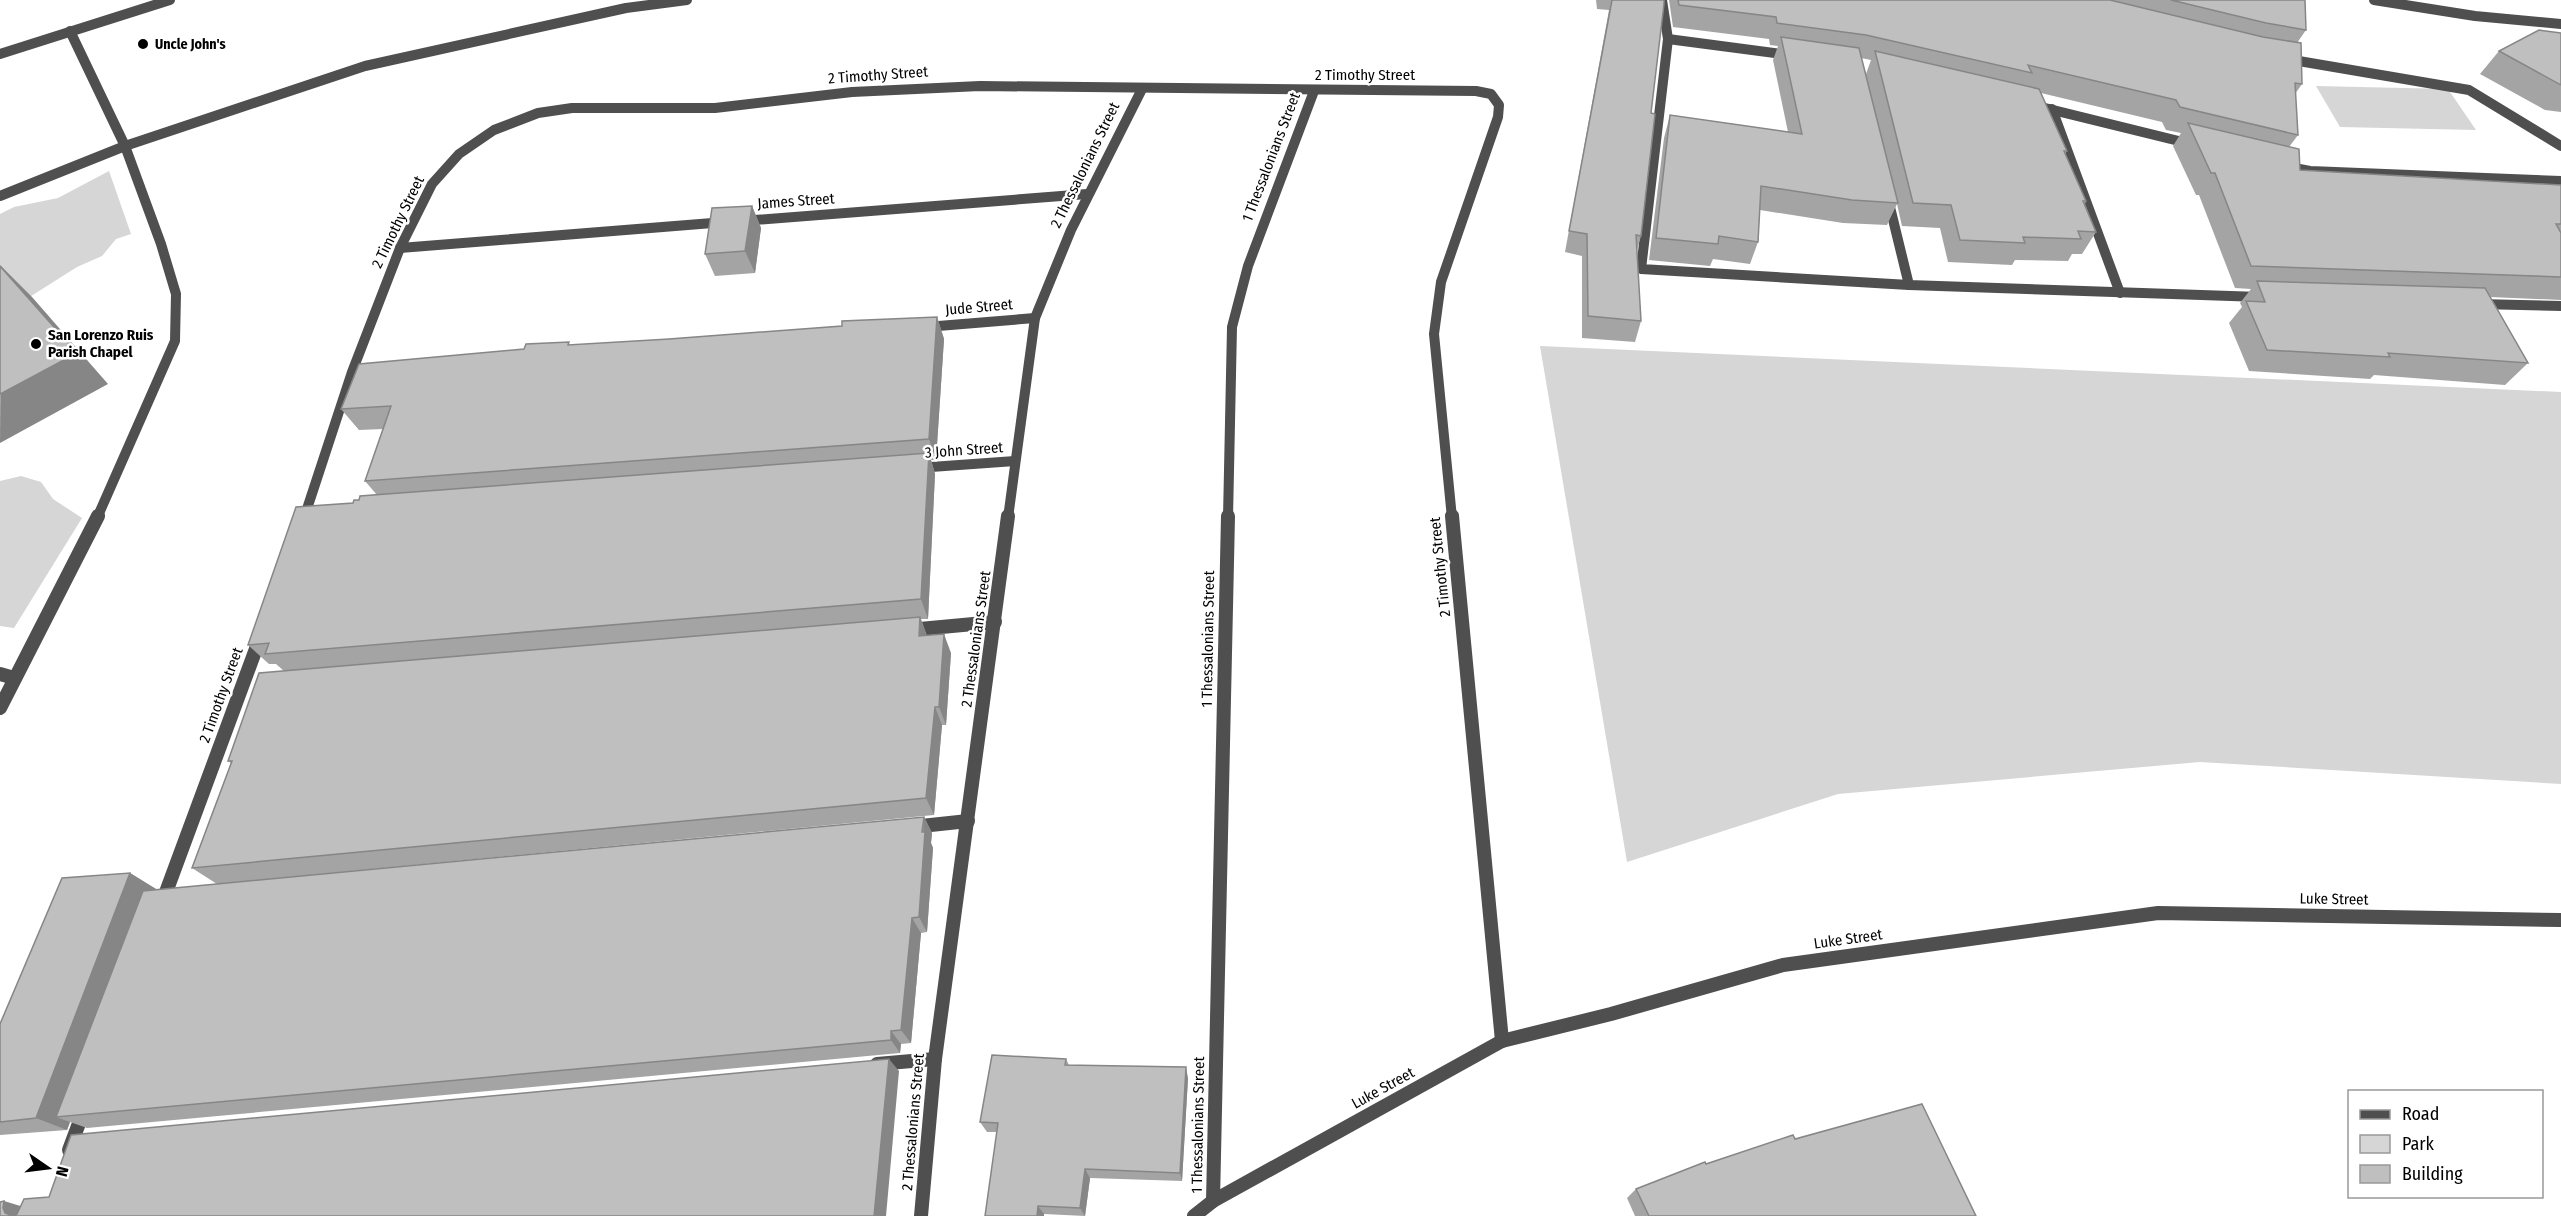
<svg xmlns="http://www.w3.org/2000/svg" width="2561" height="1216" font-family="'Fira Sans Condensed',sans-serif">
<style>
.green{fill:#d6d6d6}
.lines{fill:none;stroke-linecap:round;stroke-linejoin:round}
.minor-far1{stroke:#4f4f4f;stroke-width:10}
.minor{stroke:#4f4f4f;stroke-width:14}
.tertiary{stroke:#4f4f4f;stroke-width:10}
.wall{fill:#a4a4a4;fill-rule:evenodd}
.shaded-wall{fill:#868686}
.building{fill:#bfbfbf;stroke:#868686;stroke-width:1.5}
.poi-dot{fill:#000;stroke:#fff;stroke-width:2}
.labels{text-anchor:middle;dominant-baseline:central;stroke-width:5;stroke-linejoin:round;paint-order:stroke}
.far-poi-label{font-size:14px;font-weight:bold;fill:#000;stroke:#fff;text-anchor:start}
.street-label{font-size:15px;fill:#000;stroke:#fff}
.poi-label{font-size:15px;font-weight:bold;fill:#000;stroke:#fff;text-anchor:start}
</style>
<rect width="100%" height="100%" fill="#fff"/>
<g class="green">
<path d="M2316,86L2448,89L2476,130L2340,127Z"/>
<path d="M109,171L131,234L116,239L102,256L77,267L20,303L0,281V214L14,207L58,198Z"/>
<path d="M1540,346L2561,392V784L2200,762L1838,794L1627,862Z"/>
<path d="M21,476L41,482L53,499L82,518L14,628L0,626V481Z"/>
</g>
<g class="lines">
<g class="minor-far1">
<path d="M1662,0L1668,39L1641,269L1909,285L2260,297"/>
<path d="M70,31L125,146L161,244L176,294L175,341L97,518"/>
<path d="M1668,39L1790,55"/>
<path d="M2287,59L2469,90L2561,146"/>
<path d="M2033,105L2191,144"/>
<path d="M2052,109L2120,293"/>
<path d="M2284,166L2310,171L2561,181"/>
<path d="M0,196L125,146L365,66L626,8L687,0"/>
<path d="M1888,199L1909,285"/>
<path d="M742,221L1087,194"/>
<path d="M400,248L725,222"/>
<path d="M2478,304L2561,306"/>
<path d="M926,327L1035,318"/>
<path d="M917,468L1015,461"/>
<path d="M304,518L352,372L400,248L432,184L459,154L494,130L538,113L572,108H715L852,92L980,86L1476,91L1491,94L1499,105L1498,117L1441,282L1434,334L1452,518"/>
<path d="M1008,518L1035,318L1071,230L1142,89"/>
<path d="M1228,518L1232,327L1248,266L1314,91"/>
</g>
<g class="minor">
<path d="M1452,516L1502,1041"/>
<path d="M303,520L304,516"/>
<path d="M909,630L995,622"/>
<path d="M0,674L14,678"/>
<path d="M0,708L98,516"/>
<path d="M912,827L968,821"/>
<path d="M162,903L260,638"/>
<path d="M877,1064L935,1059"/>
<path d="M69,1150L84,1110"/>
<path d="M1213,1201L1228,516"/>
<path d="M921,1216L935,1059L1008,516"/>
<path d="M1194,1216L1213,1201L1502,1041L1611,1014L1783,965L2158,913L2561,920"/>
</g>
<g class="tertiary">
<path d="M2374,0L2475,16L2561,24"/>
<path d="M0,54L170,0"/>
</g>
</g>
<g class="wall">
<path d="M1596,0H1664L1651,113L1641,236L1637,250L1641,321L1635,342L1582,338V256L1565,252L1609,10L1597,9Z"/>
<path d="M1669,0H2305L2306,30L2297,43L2302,84L2295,94L2298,135L2289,147L2300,170L2561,185V300L2490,297L2528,363L2505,385L2374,375L2370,379L2249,371L2229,323L2242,307L2240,303L2251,289L2235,288L2199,195H2196L2173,146L2181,133L2166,130L2162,122L2041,93L2067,151L2065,154L2086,201L2085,204L2096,232L2082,254H2072L2068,261L2015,260L2012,265L1948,262L1940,228L1902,226L1897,204L1887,225L1843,223L1760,210L1758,242L1750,264L1713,259L1710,266L1649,260L1664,138L1670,115L1788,132L1773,60L1778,46L1770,45L1769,39L1673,27ZM1861,58L1871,60L1866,74Z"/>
<path d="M2561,33V112L2545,110L2480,74L2499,51Z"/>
<path d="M752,206L761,228L755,273L715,276L705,254Z"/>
<path d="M937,317L944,339L936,460H931L935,474L928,619H921L927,636L951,653L946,725H942L934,815L217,884L192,868L231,763L228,761L284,671L276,664H269L248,645L353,503L359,500L377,495L365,481L383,429L359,430L341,409L524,349L570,345L669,339L842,326Z"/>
<path d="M924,817L932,833L931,843L933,848L927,932L921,933L911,1043L901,1044L900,1053L87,1128L70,1122L67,1130L0,1135V1024L130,873L156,889V890Z"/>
<path d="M1066,1059L1069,1065L1188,1078L1182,1181L1090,1178L1085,1216L1044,1214V1216H985L997,1132H987L980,1122Z"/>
<path d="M1795,1139L1976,1216H1635L1627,1198L1636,1189L1706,1164Z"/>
</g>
<g class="shaded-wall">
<path d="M752,206L761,228L755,273L745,251Z"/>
<path d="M1,266L32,297L108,384L0,443Z"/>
<path d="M937,317L944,339L936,460L929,439Z"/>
<path d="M929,453L935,474L928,619L921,599Z"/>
<path d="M920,617L927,637L919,636Z"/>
<path d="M944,634L951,653L946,725L939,707Z"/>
<path d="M935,707L942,725L934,815L926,798Z"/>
<path d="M924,817L932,833L931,843L933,848L927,932L919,917Z"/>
<path d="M130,873L156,889L73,1115L56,1117L70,1122L67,1130L36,1118Z"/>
<path d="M912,918L921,933L911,1043L901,1030Z"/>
<path d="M891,1031L901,1044L900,1053L891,1040Z"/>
<path d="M889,1059L899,1071L886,1216H874Z"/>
<path d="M1186,1067L1188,1078L1182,1181L1180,1173Z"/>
<path d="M1085,1169L1090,1178L1085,1216L1080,1208Z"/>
<path d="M4,1201L37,1211L13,1216L5,1213L3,1208Z"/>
<path d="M1038,1206L1044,1214V1216H1037Z"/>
</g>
<g class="building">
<path d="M1612,0H1664V4L1651,113L1655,114L1641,236L1636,235L1641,321L1588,316L1587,234L1569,231Z"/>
<path d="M1678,0H2110L2263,37L2301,43L2302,84L2295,83L2298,135L2180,107L2176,100L2028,65L2032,73L1866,35L1777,23L1776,17L1679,5Z"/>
<path d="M2171,0H2305L2306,30L2266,23Z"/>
<path d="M2539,30L2561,33V85L2499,51Z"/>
<path d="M1781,37L1859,48L1898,203L1852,200L1761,186L1758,242L1719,236L1718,244L1656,238L1670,115L1802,134Z"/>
<path d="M1875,51L2039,89L2067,151H2064L2086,201H2083L2096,232L2078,231L2081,239L2023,237L2025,243L1960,240L1951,205L1913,203Z"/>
<path d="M2188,123L2299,149L2300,170L2561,185V224H2556L2561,233V277L2251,266L2215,173H2211Z"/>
<path d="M752,206L745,251L705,254L712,208Z"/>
<path d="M0,266L77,353L0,394Z"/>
<path d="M2257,281L2485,288L2528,363L2388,353L2390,357L2267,350L2246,301L2265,302Z"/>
<path d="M937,317L929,439L365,481L391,406L341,409L359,364L524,349L526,344L569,342L568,345L669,339L842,326V321Z"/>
<path d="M929,453L921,599L265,654L269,643L248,645L296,507L353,503L354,500H359L360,496Z"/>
<path d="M920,617L919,636L944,634L939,707H935L926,798L192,868L232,761H228L259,673Z"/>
<path d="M924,817L922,832H925L919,917L912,918L901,1030L891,1031V1040L56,1117L143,891Z"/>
<path d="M130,873L36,1118L0,1122V1024L62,878Z"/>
<path d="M992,1055L1066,1059L1065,1065L1186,1067L1180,1173L1085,1169L1080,1208L1038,1206L1037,1216H985L998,1123L980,1122Z"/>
<path d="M889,1059L874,1216H0V1202L4,1201L3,1208L5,1213L13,1216L17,1214L24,1199L49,1197L71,1135Z"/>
<path d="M1922,1104L1976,1216H1649L1636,1189L1705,1162L1706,1164L1793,1135L1795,1139Z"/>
</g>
<g class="poi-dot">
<circle cx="143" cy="44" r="6"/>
<circle cx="36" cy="344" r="6"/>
</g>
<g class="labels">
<g class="far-poi-label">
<text x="155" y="44">Uncle John's</text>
</g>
<g class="street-label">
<text transform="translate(878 75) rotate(-4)">2 Timothy Street</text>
<text x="1365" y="75">2 Timothy Street</text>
<text transform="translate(1271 157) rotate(-69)">1 Thessalonians Street</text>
<text transform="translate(1085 165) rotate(-64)">2 Thessalonians Street</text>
<text transform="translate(796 201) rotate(-4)">James Street</text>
<text transform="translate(398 222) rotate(-64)">2 Timothy Street</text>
<text transform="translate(979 307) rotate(-5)">Jude Street</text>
<text transform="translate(964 450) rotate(-4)">3 John Street</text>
<text transform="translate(1440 567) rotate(-96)">2 Timothy Street</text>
<text transform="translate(976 639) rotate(-82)">2 Thessalonians Street</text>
<text transform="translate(1208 639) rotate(-89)">1 Thessalonians Street</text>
<text transform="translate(221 695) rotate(-70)">2 Timothy Street</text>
<text transform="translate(2334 899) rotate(1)">Luke Street</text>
<text transform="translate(1848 939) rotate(-8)">Luke Street</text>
<text transform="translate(1383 1088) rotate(-29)">Luke Street</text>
<text transform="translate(913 1122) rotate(-85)">2 Thessalonians Street</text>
<text transform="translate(1198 1125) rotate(-89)">1 Thessalonians Street</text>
</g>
<g class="poi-label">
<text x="48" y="335">San Lorenzo Ruis<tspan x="48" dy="17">Parish Chapel</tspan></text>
</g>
</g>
<rect x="2348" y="1090" width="195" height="108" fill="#ffffff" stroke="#999999" stroke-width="1.5"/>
<rect x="2360" y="1110" width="30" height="9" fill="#4f4f4f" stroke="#999999" stroke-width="1.5"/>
<text x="2402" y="1120" font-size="18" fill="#000000">Road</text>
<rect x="2360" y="1135" width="30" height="18" fill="#d6d6d6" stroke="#999999" stroke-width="1.5"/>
<text x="2402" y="1150" font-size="18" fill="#000000">Park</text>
<rect x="2360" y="1165" width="30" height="18" fill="#bfbfbf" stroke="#999999" stroke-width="1.5"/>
<text x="2402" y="1180" font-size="18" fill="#000000">Building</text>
<g transform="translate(48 1168) rotate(104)" stroke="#ffffff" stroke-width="4.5" paint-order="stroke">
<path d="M0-4.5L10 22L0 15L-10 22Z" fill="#000000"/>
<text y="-9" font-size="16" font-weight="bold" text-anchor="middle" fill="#000000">N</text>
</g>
</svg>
